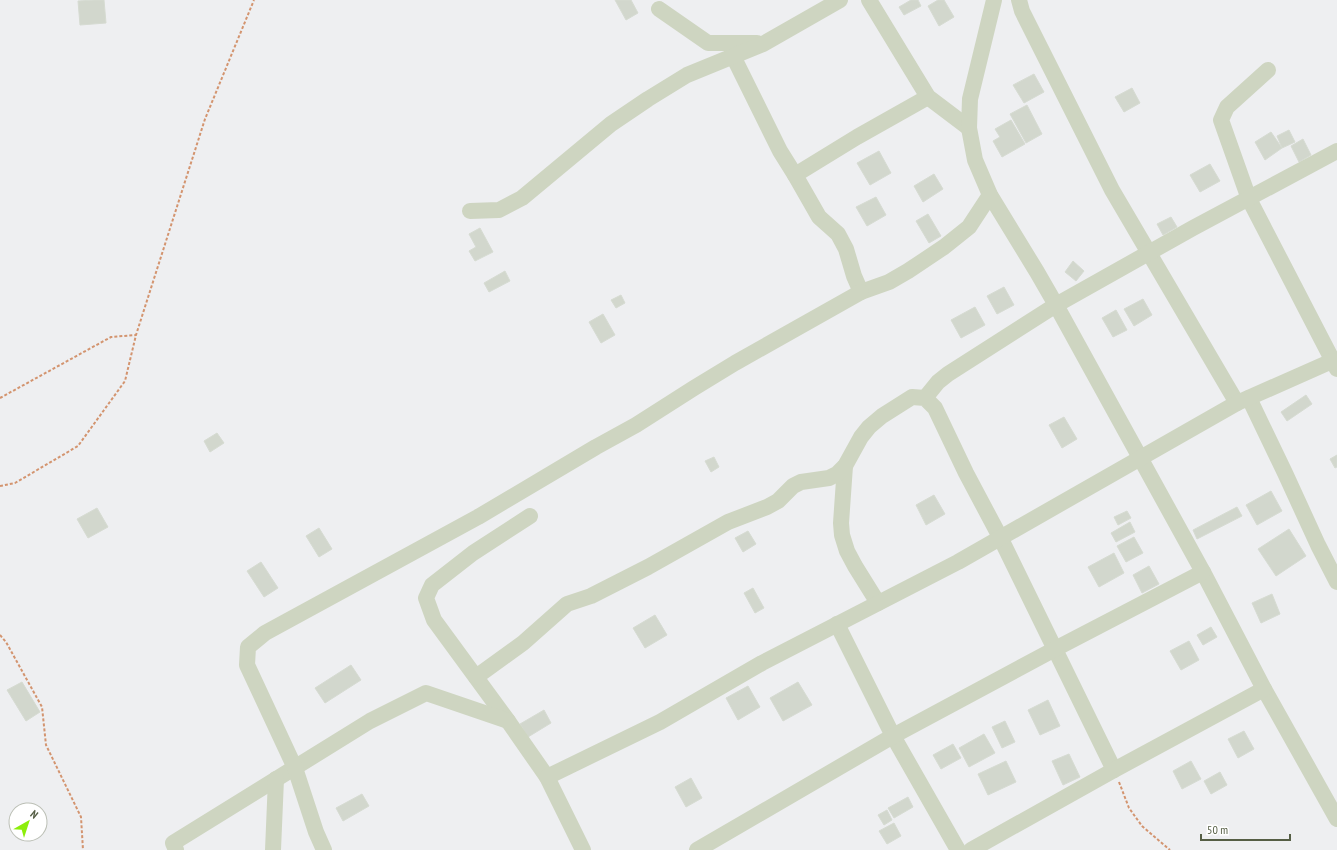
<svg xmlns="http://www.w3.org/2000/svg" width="1337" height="850" font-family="'PT Sans Narrow',sans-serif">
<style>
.building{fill:#d2d7cd;stroke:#d6dbd2}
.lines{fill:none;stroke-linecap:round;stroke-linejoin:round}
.path{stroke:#d3946f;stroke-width:2;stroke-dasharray:3 2;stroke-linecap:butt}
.minor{stroke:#ced5c1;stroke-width:16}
</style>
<rect width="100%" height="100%" fill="#eeeff1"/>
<g class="building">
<path d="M94,0H104L106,23L80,25L78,1Z"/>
<path d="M615,0H631L638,13L626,20Z"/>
<path d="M911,0H918L921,6L904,15L899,7Z"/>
<path d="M938,0H944L954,17L939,26L928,6Z"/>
<path d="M1034,74L1044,92L1024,103L1013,85Z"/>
<path d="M1132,88L1140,103L1124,112L1115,97Z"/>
<path d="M1027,105L1042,134L1026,143L1010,114Z"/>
<path d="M1011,120L1025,144L1002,157L993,141L1000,137L995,129Z"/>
<path d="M1289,130L1295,142L1282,148L1277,136Z"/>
<path d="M1271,132L1282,148L1265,160L1255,142Z"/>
<path d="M1303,139L1311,155L1299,162L1291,146Z"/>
<path d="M879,151L891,173L870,185L857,163Z"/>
<path d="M1210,164L1220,181L1200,192L1190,175Z"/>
<path d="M934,174L943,189L923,202L914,186Z"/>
<path d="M876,197L886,215L867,226L856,207Z"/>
<path d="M928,214L941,236L929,243L916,221Z"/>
<path d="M1171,217L1177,227L1163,235L1157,224Z"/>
<path d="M480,228L493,252L475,261L469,251L476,247L469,234Z"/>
<path d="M1073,261L1084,271L1076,281L1065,272Z"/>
<path d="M505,271L510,281L489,292L484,283Z"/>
<path d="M1004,287L1014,305L997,314L987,296Z"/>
<path d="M621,295L625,303L616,308L611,300Z"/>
<path d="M1143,299L1152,315L1134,326L1124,309Z"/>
<path d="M975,307L985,325L961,338L951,320Z"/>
<path d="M1116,310L1127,330L1113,337L1102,318Z"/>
<path d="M603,314L615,335L601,343L589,322Z"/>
<path d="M1306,395L1312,404L1287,421L1281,412Z"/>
<path d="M1064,417L1077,439L1062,448L1049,425Z"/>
<path d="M217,433L224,443L210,452L204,441Z"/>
<path d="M1337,455V467L1335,468L1330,459Z"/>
<path d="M714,457L719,467L711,472L705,461Z"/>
<path d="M1271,491L1282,511L1257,525L1246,505Z"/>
<path d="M934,495L945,514L926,525L916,505Z"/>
<path d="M1237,507L1242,516L1197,539L1193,530Z"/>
<path d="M97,508L108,527L88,538L77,519Z"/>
<path d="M1127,511L1131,518L1118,525L1114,517Z"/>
<path d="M1130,522L1135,532L1116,542L1111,533Z"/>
<path d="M319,528L332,549L319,557L306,536Z"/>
<path d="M1289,529L1306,556L1276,576L1258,549Z"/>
<path d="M748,531L756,544L743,552L735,538Z"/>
<path d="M1134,537L1143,553L1126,562L1117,546Z"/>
<path d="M1114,553L1124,573L1099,587L1088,567Z"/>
<path d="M261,562L278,588L264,597L247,571Z"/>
<path d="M1149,566L1159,584L1142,593L1133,575Z"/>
<path d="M753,588L764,608L755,613L744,593Z"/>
<path d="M1272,594L1280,614L1261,623L1252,603Z"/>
<path d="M655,615L667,635L645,648L633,628Z"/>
<path d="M1211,627L1217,637L1203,645L1197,635Z"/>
<path d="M1189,641L1199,660L1181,670L1170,651Z"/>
<path d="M351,665L361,680L325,703L315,688Z"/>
<path d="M22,682L40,712L26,721L7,690Z"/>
<path d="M798,682L812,705L783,721L770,698Z"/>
<path d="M748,686L760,707L738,720L726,698Z"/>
<path d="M1048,700L1060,726L1040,735L1028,710Z"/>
<path d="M544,710L551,723L528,737L520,724Z"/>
<path d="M1005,721L1015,742L1002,748L992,727Z"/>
<path d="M1244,731L1254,749L1238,758L1228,739Z"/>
<path d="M984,734L995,753L969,767L959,748Z"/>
<path d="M953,744L961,758L941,769L933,755Z"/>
<path d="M1069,754L1080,777L1063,785L1052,761Z"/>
<path d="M1006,761L1016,782L988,795L978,774Z"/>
<path d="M1191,761L1201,779L1182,789L1173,771Z"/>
<path d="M1220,772L1227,785L1211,794L1204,781Z"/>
<path d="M691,778L702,798L686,807L675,787Z"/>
<path d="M362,794L369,806L343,821L336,808Z"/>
<path d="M908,797L913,807L894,818L888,808Z"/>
<path d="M887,810L892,820L884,825L878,815Z"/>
<path d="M894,823L901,836L887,844L879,831Z"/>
</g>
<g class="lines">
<g class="path">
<path d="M0,398L111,337L136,335"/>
<path d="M0,486L15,483L78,446L125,381L136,335L205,119L254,0"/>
<path d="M0,635L6,642L42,707L46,745L81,817L83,850"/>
<path d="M1119,782L1129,808L1142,826L1170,850"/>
</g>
<g class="minor">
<path d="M869,0L928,97L969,128"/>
<path d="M994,0L970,99L969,128L975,160L990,195L1037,272L1056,305L1203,572L1264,689L1337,819"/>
<path d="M1019,0L1022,11L1112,190L1237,403"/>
<path d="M659,9L708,43H757"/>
<path d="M733,56L780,151L795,175"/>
<path d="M1268,70L1227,107L1221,120L1249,199L1337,369"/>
<path d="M928,97L857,137L795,175L819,217L838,234L846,249L854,276L861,292L889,282L908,271L944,247L969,227L990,195"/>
<path d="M470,211L499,210L522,198L611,124L648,99L687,75L763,44L840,0"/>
<path d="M925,398L938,382L948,374L1056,305L1193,228L1337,151"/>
<path d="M1249,398L1285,473L1318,545L1337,582"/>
<path d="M845,466L841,523L842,535L847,551L855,566L878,603"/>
<path d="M530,516L473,553L432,585L426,598L434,620L508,721L547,777L583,850"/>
<path d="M837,624L893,736L958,850"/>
<path d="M476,677L523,643L567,604L591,596L648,567L728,522L767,507L778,501L793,486L801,482L829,478L837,474L845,466L861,437L869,427L882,416L912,397L925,398L935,408L966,473L1000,537L1114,770"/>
<path d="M547,777L660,722L762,663L958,562L1237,403L1332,361"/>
<path d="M176,850L173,843L370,721L426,693L508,721"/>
<path d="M273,850L276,779"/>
<path d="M324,850L316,832L295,768L247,665L248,647L265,633L478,517L596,447L636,425L694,388L735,363L861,292"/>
<path d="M697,850L893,736L1055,649L1203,572"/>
<path d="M971,850L1114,770L1264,689"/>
</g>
</g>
<g transform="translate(28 822) rotate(39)"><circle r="19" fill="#ffffff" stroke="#bbbfb5"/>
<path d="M0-3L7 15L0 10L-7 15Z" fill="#8cee0b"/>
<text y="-6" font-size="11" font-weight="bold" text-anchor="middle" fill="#555e45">N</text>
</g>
<path d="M1201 834v6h89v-6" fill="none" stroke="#555e45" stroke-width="2"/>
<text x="1207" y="834" font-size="12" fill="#555e45" stroke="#ffffff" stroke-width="3" paint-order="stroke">50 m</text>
</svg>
